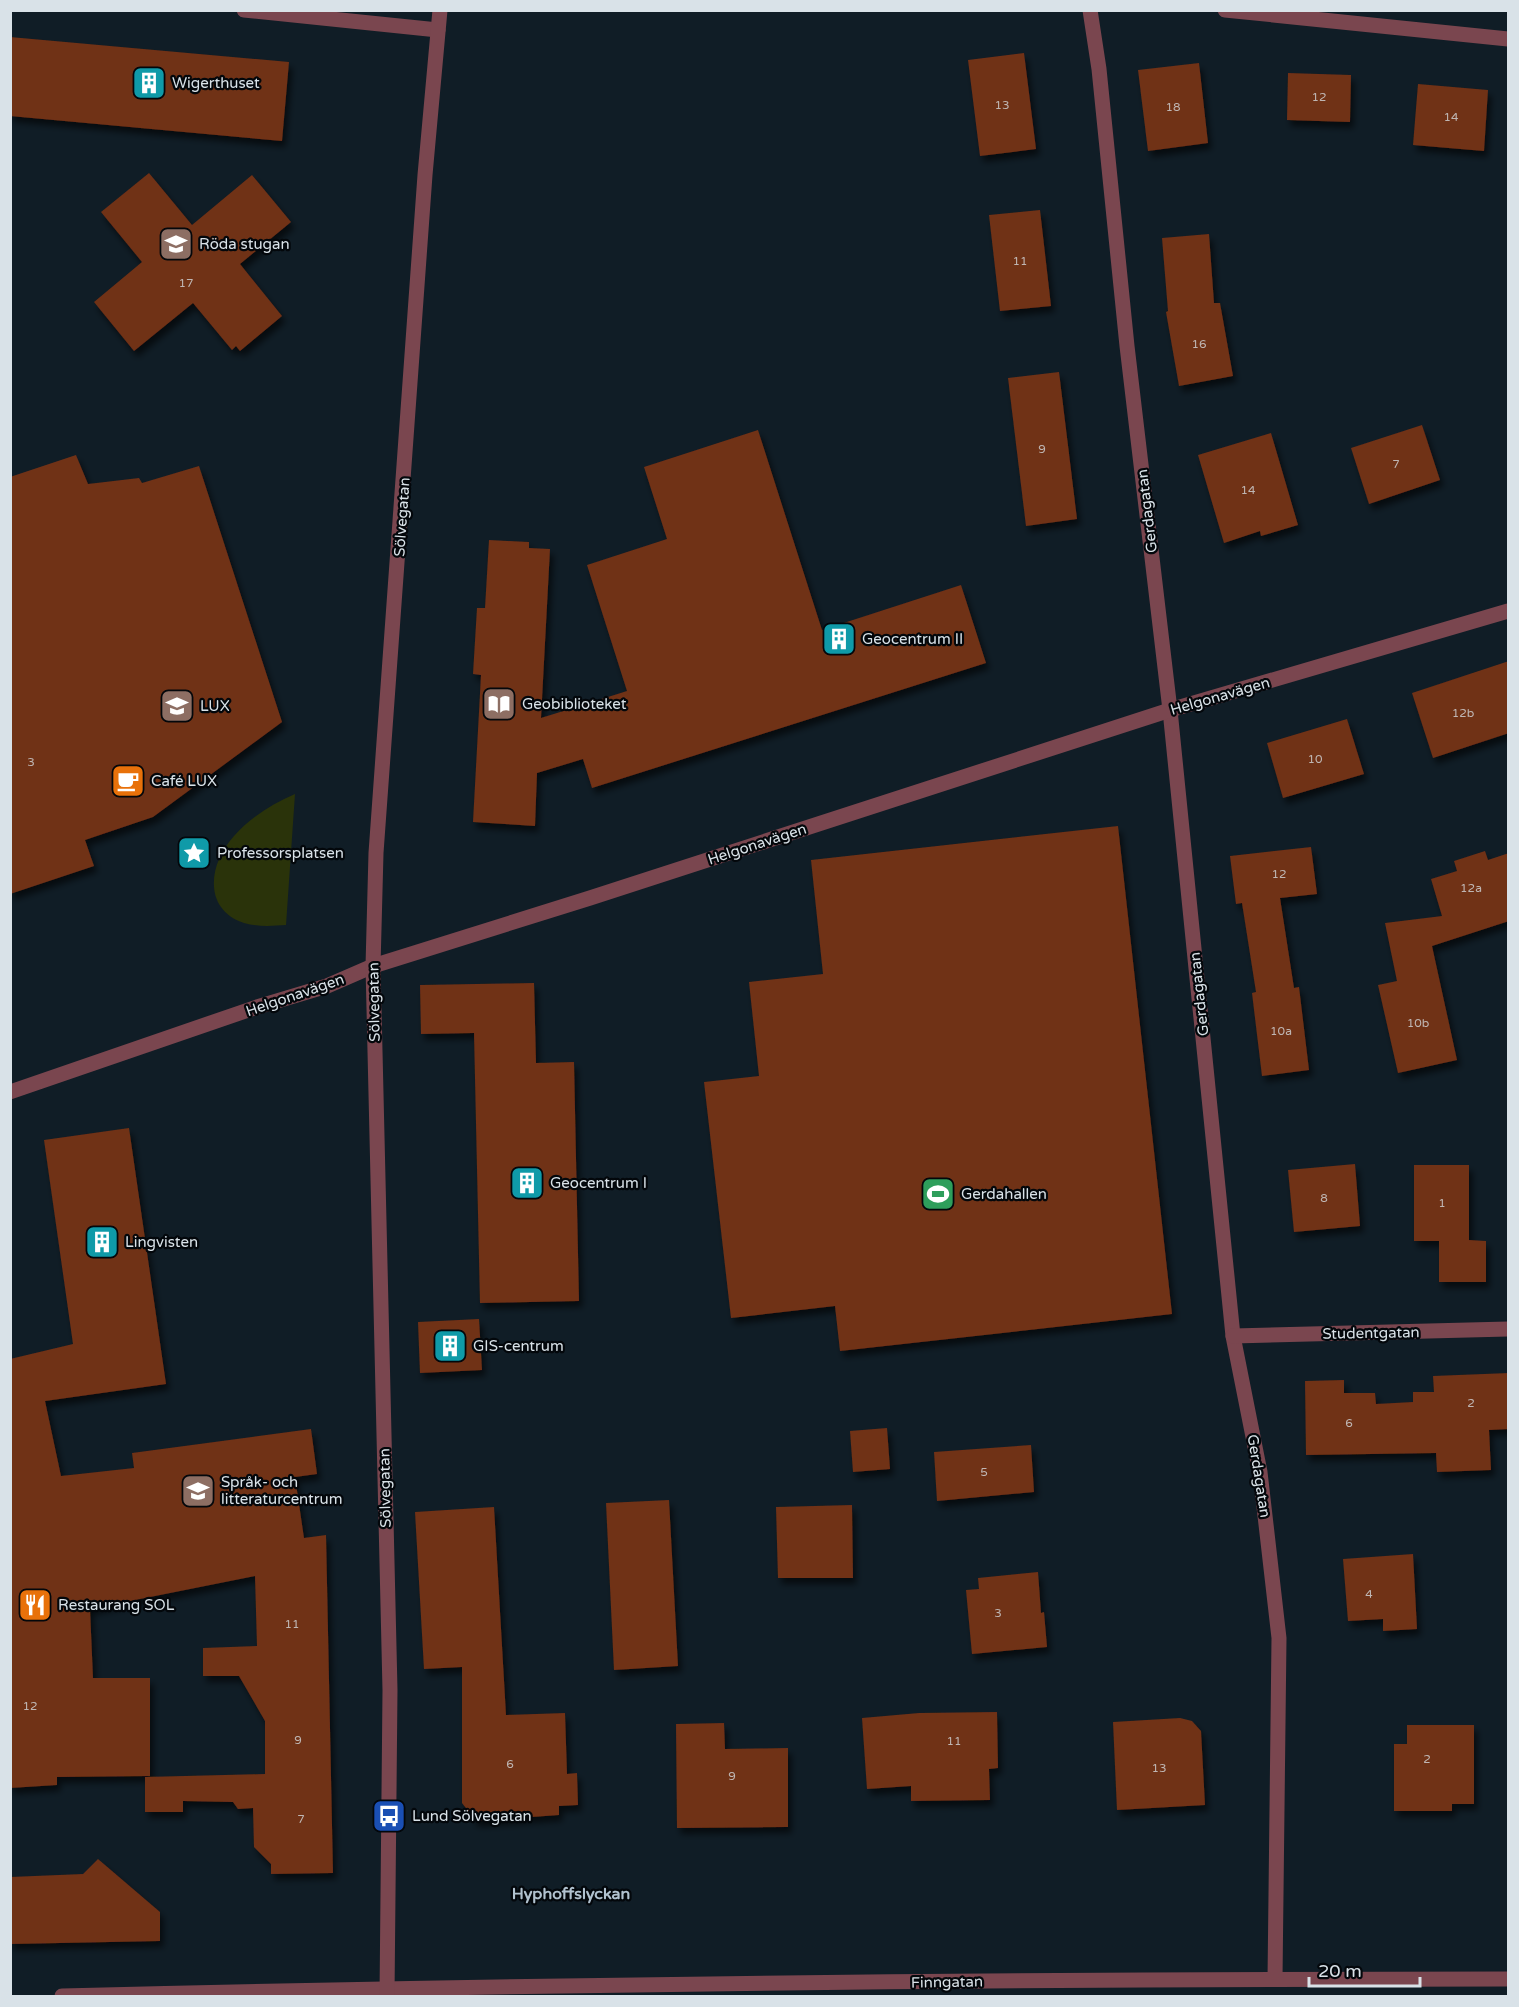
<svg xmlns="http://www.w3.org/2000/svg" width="1519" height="2007" font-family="'Varela Round',sans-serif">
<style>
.green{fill:#2a330a}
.building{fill:#703015;filter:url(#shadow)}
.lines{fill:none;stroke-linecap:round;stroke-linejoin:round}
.minor{stroke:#7a464f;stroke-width:15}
.labels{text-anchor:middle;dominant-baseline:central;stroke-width:4.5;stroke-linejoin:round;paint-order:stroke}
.number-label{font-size:12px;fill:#bfb6b3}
.poi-label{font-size:15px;fill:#d9e2e8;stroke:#03070b;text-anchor:start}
.street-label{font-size:15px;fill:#d9e2e8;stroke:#03070b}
.neighbourhood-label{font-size:16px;font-weight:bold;fill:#b1c2cf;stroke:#03070b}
</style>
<defs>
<filter id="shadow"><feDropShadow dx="3.5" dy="6" stdDeviation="3" flood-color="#0009"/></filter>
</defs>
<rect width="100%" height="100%" fill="#101d26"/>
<path class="green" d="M295,794L286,925C272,926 258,927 244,923C202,909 209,863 234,836C251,817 272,804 295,794Z"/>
<g class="building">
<path d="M10,37L289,62L282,141L10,116Z"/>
<path d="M1024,53L1036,149L980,156L968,60Z"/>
<path d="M1199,63L1208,143L1148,151L1138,70Z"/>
<path d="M1288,73L1351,75L1350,122L1287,120Z"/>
<path d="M1418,84L1488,90L1484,151L1413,145Z"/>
<path d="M149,173L192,225L252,175L291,222L240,264L282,316L240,351L236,346L232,350L193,303L134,351L94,302L142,262L101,212Z"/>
<path d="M1040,210L1051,306L1000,311L989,215Z"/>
<path d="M1209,234L1214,303H1220L1233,376L1179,386L1166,312L1168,311L1162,238Z"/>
<path d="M1059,372L1077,519L1026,526L1008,378Z"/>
<path d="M1422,425L1440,480L1369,504L1351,448Z"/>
<path d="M758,430L822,630L961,585L986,663L592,788L583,759L537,773L535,826L473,822L481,675L473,674L477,608H485L489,540L529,542V548L550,549L541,718L627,691L587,565L667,539L644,467Z"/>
<path d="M1271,433L1298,525L1261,536L1260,531L1224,543L1198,455Z"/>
<path d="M76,455L88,484L139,478L142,483L199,466L282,722L153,817L85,840L94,866L10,894V477Z"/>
<path d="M1509,661V733L1433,758L1412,693Z"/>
<path d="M1347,719L1364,774L1283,798L1267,743Z"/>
<path d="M1118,826L1172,1314L840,1351L835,1306L731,1318L704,1082L759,1076L749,982L823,974L811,860Z"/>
<path d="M1311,847L1317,894L1280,898L1294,988L1299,987L1309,1070L1262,1076L1252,993L1256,992L1242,903L1236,904L1230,856Z"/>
<path d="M1485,851L1488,860L1509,853V921L1432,946L1457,1060L1398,1073L1378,985L1397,981L1385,923L1442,916L1431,879L1457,871L1454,861Z"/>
<path d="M534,983L536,1063L574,1062L579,1301L480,1303L474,1033L421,1034L420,985Z"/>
<path d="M129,1128L166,1384L45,1401L61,1476L134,1468L132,1453L311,1429L317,1474L295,1477L304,1538L326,1535L333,1873L271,1874V1864L254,1847L253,1808L238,1809L233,1802L183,1801V1812H145V1777L265,1774V1721L239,1676H203V1648L257,1646L255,1576L90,1609L93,1678H150V1776L57,1777V1785L10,1788V1359L73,1344L44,1140Z"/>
<path d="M1355,1164L1360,1226L1294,1232L1288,1170Z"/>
<path d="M1414,1165H1469V1240L1486,1241V1282H1439V1241H1414Z"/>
<path d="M479,1319L482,1370L420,1373L418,1322Z"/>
<path d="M1509,1373V1429L1489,1430L1491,1470L1437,1472L1436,1453L1306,1455L1305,1381L1344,1380V1393H1375L1376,1404L1413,1402V1392H1434L1433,1376Z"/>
<path d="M887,1428L890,1469L853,1472L850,1431Z"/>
<path d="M1031,1445L1034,1492L937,1501L934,1452Z"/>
<path d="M669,1500L678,1666L614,1670L606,1503Z"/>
<path d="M852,1505L853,1578H778L776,1507Z"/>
<path d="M494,1507L506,1715L565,1713L567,1774L577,1773L578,1805L559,1806V1815L476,1821L462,1803V1667L424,1669L415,1512Z"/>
<path d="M1413,1554L1417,1629L1383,1631V1619L1348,1621L1343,1559Z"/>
<path d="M1038,1572L1041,1613L1044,1612L1047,1647L972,1654L966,1590L979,1589L978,1578Z"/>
<path d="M997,1712L998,1768L989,1769L990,1800L911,1801V1786L867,1789L862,1718L919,1713Z"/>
<path d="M1180,1718L1192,1721L1201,1731L1205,1805L1117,1810L1113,1722Z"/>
<path d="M724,1723L725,1749L788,1748V1827L677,1828L676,1724Z"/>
<path d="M1407,1725H1474V1804H1452V1811H1394V1744H1407Z"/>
<path d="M98,1859L160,1912V1941L10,1944V1877L83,1874Z"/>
</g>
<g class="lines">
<g class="minor">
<path d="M244,10L438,30"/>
<path d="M1090,10L1099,69L1127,346L1170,710L1233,1336L1260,1472L1279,1638L1275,1979"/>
<path d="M1225,10L1508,39"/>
<path d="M10,1092L257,1007L327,986L373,966L590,898L1170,710L1508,611"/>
<path d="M1233,1336L1508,1329"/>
<path d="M62,1996C544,1984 1026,1979 1508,1979"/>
<path d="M387,1996L390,1690L373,966L376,853L425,175L440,10"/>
</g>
</g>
<defs>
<symbol id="building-square" viewBox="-11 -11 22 22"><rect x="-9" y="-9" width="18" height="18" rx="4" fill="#0f9aa8" stroke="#03070b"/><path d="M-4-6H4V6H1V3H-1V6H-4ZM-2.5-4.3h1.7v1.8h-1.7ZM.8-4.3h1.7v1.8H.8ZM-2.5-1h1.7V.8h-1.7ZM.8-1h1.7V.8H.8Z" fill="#fff"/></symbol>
<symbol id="school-square" viewBox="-11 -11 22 22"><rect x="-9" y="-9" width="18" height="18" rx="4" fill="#8d6e63" stroke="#03070b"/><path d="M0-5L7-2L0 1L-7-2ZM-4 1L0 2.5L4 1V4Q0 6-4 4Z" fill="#fff"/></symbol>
<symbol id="library-square" viewBox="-11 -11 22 22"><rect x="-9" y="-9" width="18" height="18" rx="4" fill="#8d6e63" stroke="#03070b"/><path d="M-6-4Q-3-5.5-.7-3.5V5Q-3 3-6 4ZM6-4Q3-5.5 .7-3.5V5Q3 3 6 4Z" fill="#fff"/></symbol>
<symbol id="university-square" viewBox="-11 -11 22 22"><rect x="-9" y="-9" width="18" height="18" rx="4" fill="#8d6e63" stroke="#03070b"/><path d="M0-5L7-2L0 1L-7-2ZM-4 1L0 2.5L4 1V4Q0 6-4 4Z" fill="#fff"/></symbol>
<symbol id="cafe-square" viewBox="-11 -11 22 22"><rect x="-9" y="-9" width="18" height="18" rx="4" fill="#e8710a" stroke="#03070b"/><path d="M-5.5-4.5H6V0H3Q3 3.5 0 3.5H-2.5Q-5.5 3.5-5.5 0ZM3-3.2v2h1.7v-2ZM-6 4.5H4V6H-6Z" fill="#fff"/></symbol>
<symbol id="sight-square" viewBox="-11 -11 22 22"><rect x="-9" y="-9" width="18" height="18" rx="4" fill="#0f9aa8" stroke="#03070b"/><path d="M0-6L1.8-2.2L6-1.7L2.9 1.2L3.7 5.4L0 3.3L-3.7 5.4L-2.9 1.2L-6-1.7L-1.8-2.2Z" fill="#fff"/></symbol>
<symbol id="stadium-square" viewBox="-11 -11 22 22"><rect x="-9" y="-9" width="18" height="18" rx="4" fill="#2e9e5b" stroke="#03070b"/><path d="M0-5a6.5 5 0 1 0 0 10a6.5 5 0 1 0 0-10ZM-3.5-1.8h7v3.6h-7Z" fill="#fff"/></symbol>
<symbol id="restaurant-square" viewBox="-11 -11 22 22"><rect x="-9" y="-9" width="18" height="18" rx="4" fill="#e8710a" stroke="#03070b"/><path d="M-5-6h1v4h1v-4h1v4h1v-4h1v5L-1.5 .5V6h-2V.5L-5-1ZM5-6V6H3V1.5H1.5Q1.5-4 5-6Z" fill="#fff"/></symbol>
<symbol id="bus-square" viewBox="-11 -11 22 22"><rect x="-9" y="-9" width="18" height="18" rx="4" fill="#1a4fb4" stroke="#03070b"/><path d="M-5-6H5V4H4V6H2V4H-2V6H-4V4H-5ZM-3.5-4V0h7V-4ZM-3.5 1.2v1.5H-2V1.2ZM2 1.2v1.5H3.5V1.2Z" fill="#fff"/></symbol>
</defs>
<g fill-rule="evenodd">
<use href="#building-square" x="130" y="64" width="38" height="38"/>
<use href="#school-square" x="157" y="225" width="38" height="38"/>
<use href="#building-square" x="820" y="620" width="38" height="38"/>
<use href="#library-square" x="480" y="685" width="38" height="38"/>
<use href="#university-square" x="158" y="687" width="38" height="38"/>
<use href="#cafe-square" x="109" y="762" width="38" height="38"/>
<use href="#sight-square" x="175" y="834" width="38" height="38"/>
<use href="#building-square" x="508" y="1164" width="38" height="38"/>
<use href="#stadium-square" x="919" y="1175" width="38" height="38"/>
<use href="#building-square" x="83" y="1223" width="38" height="38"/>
<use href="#building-square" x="431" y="1327" width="38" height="38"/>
<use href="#university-square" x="179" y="1472" width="38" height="38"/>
<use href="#restaurant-square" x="16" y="1586" width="38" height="38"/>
<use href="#bus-square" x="370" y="1797" width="38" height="38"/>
</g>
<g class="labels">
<g class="number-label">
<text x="1319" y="97">12</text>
<text x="1002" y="105">13</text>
<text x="1173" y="107">18</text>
<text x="1451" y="117">14</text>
<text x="1020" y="261">11</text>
<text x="186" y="283">17</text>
<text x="1199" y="344">16</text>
<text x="1042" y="449">9</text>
<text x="1396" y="464">7</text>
<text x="1248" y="490">14</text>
<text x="1463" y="713">12b</text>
<text x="1315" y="759">10</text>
<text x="31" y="762">3</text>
<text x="1279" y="874">12</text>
<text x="1471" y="888">12a</text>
<text x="1418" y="1023">10b</text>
<text x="1281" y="1031">10a</text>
<text x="1324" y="1198">8</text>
<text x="1442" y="1203">1</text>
<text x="1471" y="1403">2</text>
<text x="1349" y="1423">6</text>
<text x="984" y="1472">5</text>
<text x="1369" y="1594">4</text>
<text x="998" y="1613">3</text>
<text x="292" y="1624">11</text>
<text x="30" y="1706">12</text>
<text x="298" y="1740">9</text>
<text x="954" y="1741">11</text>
<text x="1427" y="1759">2</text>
<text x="510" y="1764">6</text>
<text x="1159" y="1768">13</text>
<text x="732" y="1776">9</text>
<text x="301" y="1819">7</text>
</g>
<g class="poi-label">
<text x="172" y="83">Wigerthuset</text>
<text x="199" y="244">Röda stugan</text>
<text x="862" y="639">Geocentrum II</text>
<text x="522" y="704">Geobiblioteket</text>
<text x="200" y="706">LUX</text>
<text x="151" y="781">Café LUX</text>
<text x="217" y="853">Professorsplatsen</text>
<text x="550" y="1183">Geocentrum I</text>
<text x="961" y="1194">Gerdahallen</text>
<text x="125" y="1242">Lingvisten</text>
<text x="473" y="1346">GIS-centrum</text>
<text x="221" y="1482">Språk- och<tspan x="221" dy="17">litteraturcentrum</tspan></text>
<text x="58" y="1605">Restaurang SOL</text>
<text x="412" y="1816">Lund Sölvegatan</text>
</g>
<g class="street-label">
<text transform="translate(1147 511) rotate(-97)">Gerdagatan</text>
<text transform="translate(402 517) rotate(-86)">Sölvegatan</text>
<text transform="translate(1220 696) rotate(-16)">Helgonavägen</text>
<text transform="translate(757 844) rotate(-18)">Helgonavägen</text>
<text transform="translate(1199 994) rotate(-96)">Gerdagatan</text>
<text transform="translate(295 995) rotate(-19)">Helgonavägen</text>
<text transform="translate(374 1002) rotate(-91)">Sölvegatan</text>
<text transform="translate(1371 1333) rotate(-1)">Studentgatan</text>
<text transform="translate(1259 1476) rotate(81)">Gerdagatan</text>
<text transform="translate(385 1488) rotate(-91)">Sölvegatan</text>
<text transform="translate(947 1982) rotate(-1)">Finngatan</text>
</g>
<g class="neighbourhood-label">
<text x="571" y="1894">Hyphoffslyckan</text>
</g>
</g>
<rect width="1519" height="2007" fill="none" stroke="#d9e2e8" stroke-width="24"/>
<path d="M1309 1977v9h111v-9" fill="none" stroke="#d9e2e8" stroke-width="3"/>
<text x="1318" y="1977" font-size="18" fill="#d9e2e8" stroke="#03070b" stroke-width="4.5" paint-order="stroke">20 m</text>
</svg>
